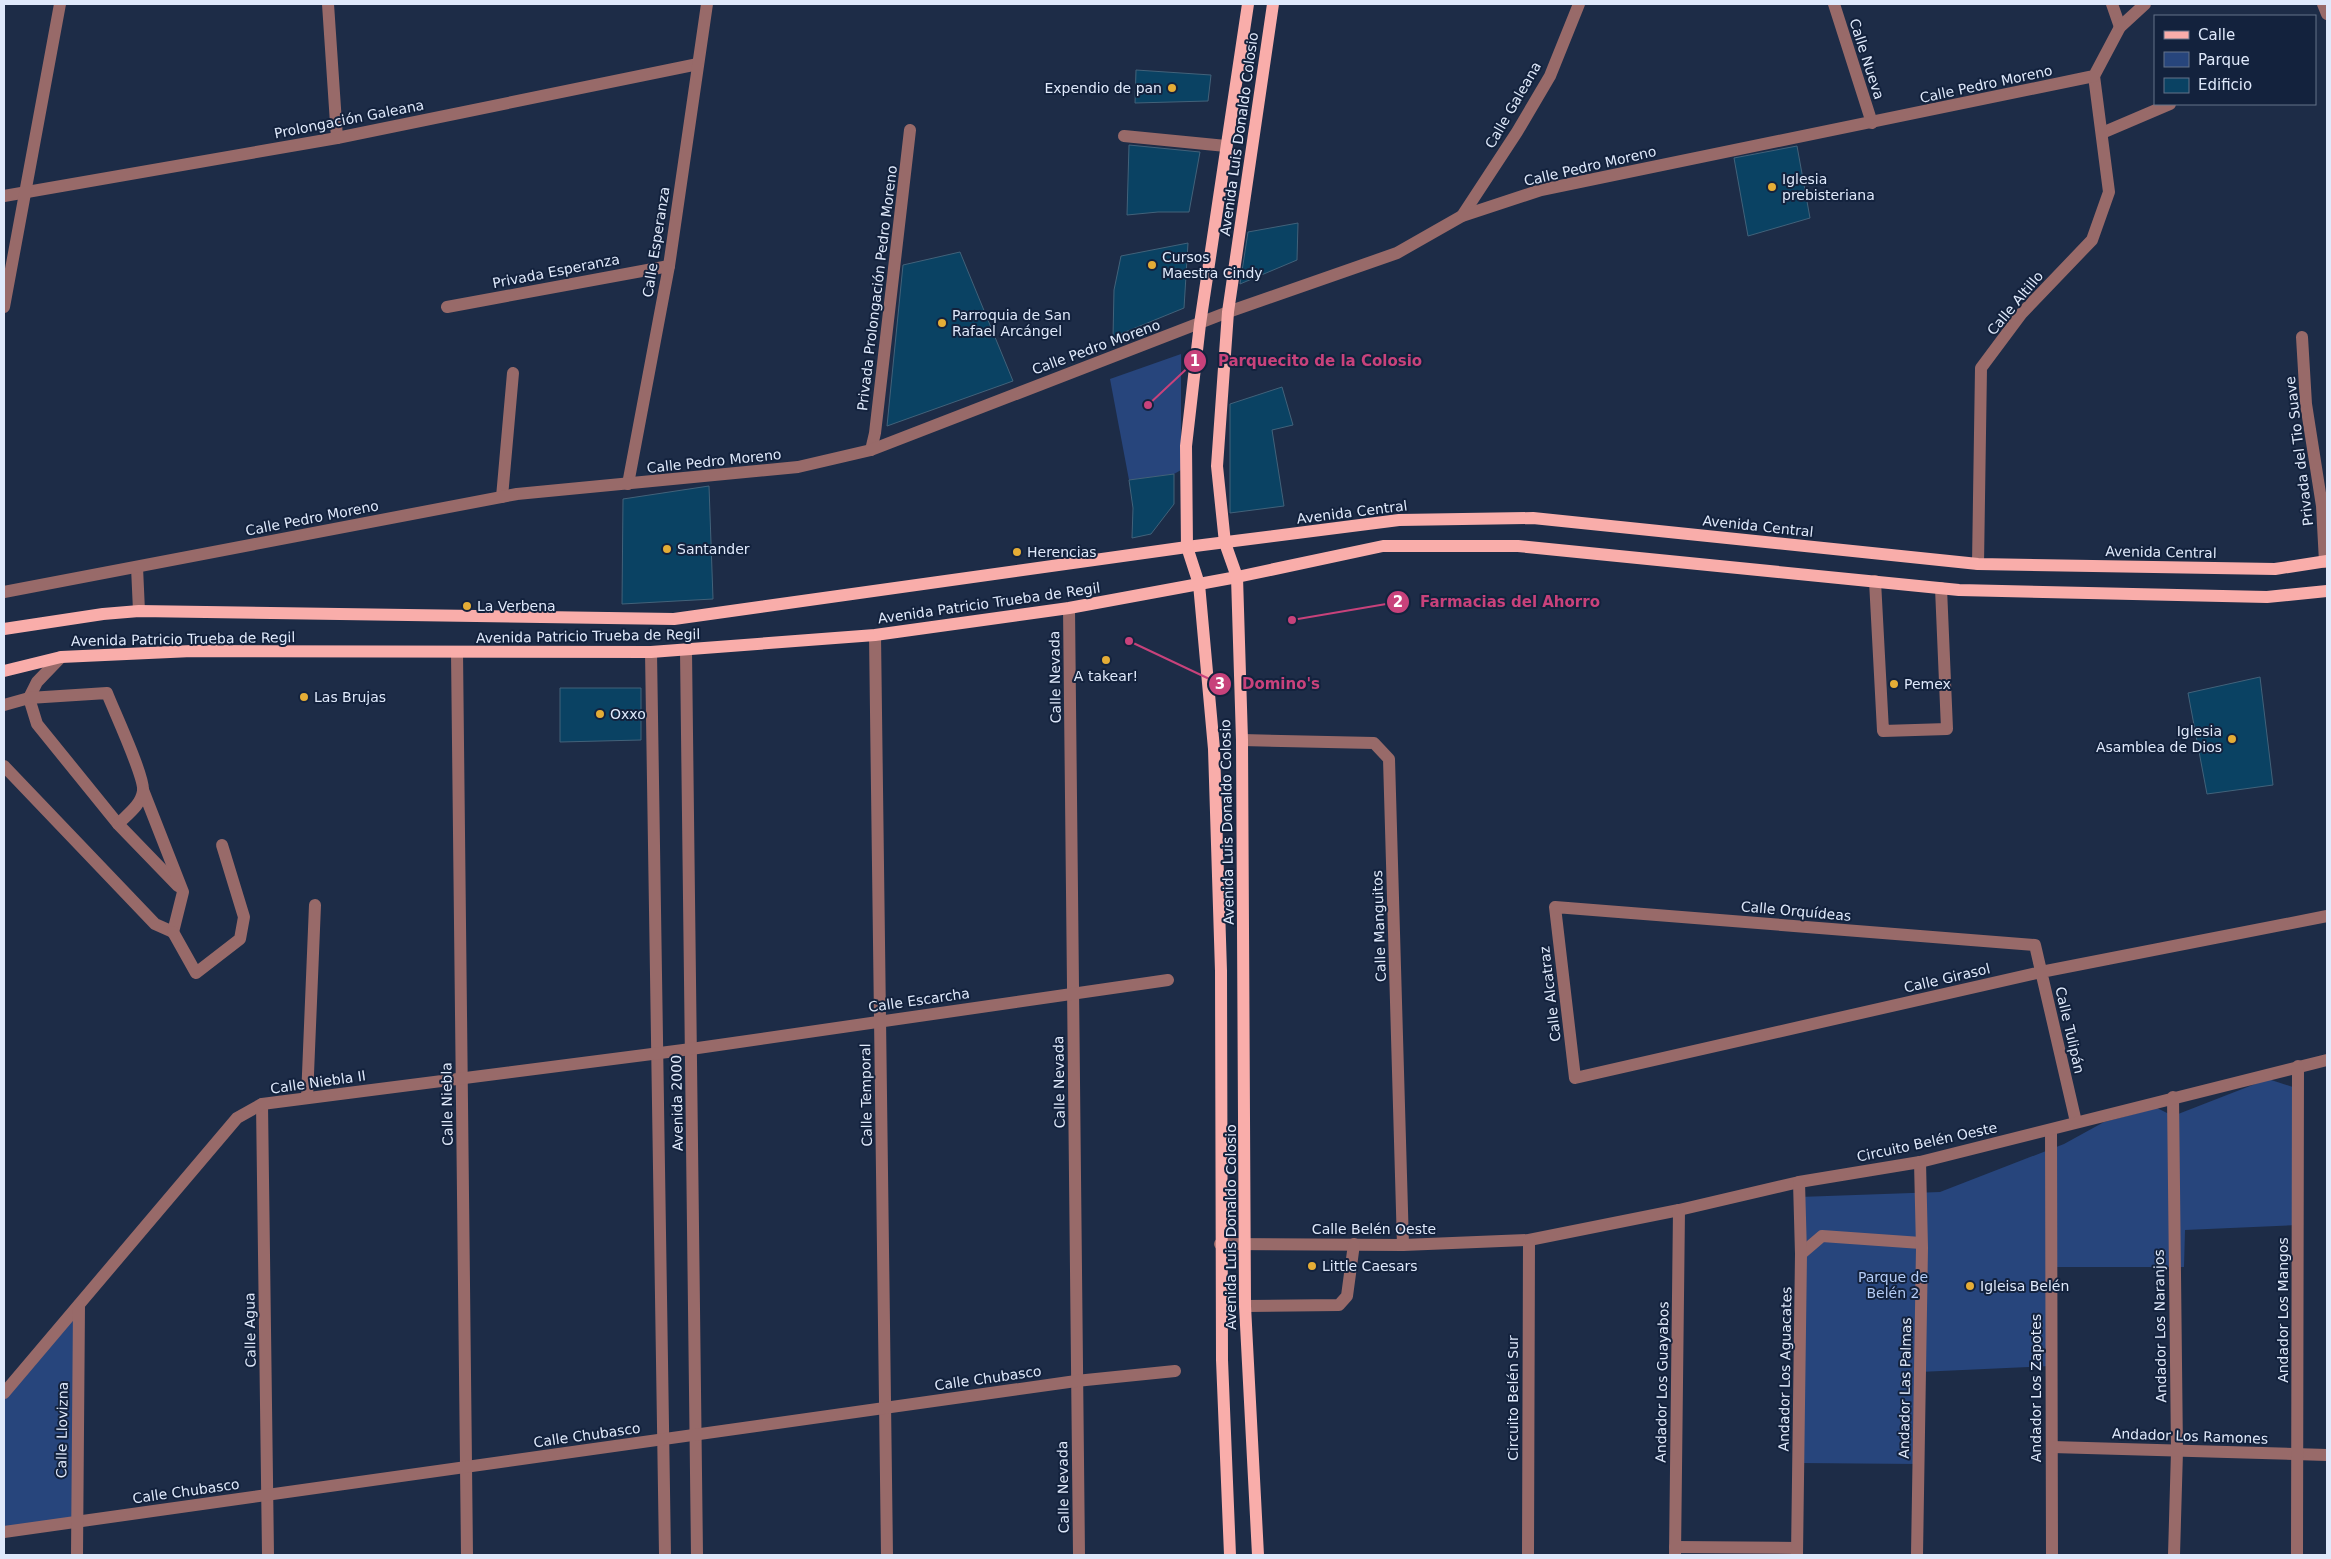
<svg xmlns="http://www.w3.org/2000/svg" width="2331" height="1559" font-family="'DejaVu Sans',sans-serif">
<style>
.green{fill:#27457c}
.building{fill:#0a4263;stroke:#42627a}
.lines{fill:none;stroke-linecap:round;stroke-linejoin:round}
.minor{stroke:#986a69;stroke-width:12}
.major{stroke:#f9adaa;stroke-width:12}
.poi-dot{fill:#e5ad36;stroke:#13223d;stroke-width:2}
.labels{text-anchor:middle;dominant-baseline:central;stroke-width:4;stroke-linejoin:round;paint-order:stroke}
.street-label{font-size:14px;fill:#dfe9fb;stroke:#13223d}
.poi-label{font-size:14px;fill:#dfe9fb;stroke:#13223d;text-anchor:start}
.park-label{font-size:14px;fill:#b4ccf6;stroke:#13223d}
.leader{fill:none;stroke:#c8427b;stroke-width:2}
.callout-dot{fill:#c8427b;stroke:#13223d;stroke-width:2}
.mark-label{font-size:15px;text-anchor:middle;font-weight:bold;fill:#fff}
.callout-label{font-size:15px;text-anchor:middle;font-weight:bold;fill:#c8427b;stroke:#13223d;stroke-width:4;stroke-linejoin:round;paint-order:stroke}
</style>
<rect width="100%" height="100%" fill="#1d2c47"/>
<g class="green">
<path d="M1181,354V470L1174,474L1129,480L1110,379Z"/>
<path d="M2268,1079L2299,1089L2298,1225L2185,1230L2184,1267H2051V1366L1919,1372V1464L1799,1463V1197L1940,1192L2064,1144L2104,1122L2157,1108L2173,1116Z"/>
<path d="M74,1311L76,1522L4,1532V1397Z"/>
</g>
<g class="building">
<path d="M1136,70L1211,75L1208,101L1135,103Z"/>
<path d="M1129,145L1200,152L1189,212H1158L1127,215Z"/>
<path d="M1797,146L1810,218L1748,236L1734,158Z"/>
<path d="M1298,223L1297,260L1240,284L1248,232Z"/>
<path d="M1188,243L1184,308L1113,337L1114,290L1121,256Z"/>
<path d="M960,252L1013,381L887,426L903,265Z"/>
<path d="M1282,387L1293,425L1272,430L1284,506L1230,513V404Z"/>
<path d="M1174,474V504L1151,534L1132,538L1133,508L1129,480Z"/>
<path d="M709,486L713,599L622,604L623,499Z"/>
<path d="M2260,677L2273,785L2207,794L2188,693Z"/>
<path d="M560,688H641V740L560,742Z"/>
</g>
<g class="lines">
<g class="minor">
<path d="M328,4L337,138"/>
<path d="M1834,4L1872,123"/>
<path d="M2112,4L2120,27"/>
<path d="M2323,4L2327,14"/>
<path d="M2102,133L2170,104"/>
<path d="M1124,136L1226,146"/>
<path d="M4,196L337,138L698,64"/>
<path d="M1462,216L1517,132L1550,76L1579,4"/>
<path d="M4,307L60,4"/>
<path d="M447,307L669,266"/>
<path d="M2302,337L2306,404L2322,506L2325,562"/>
<path d="M871,450L875,433L910,130"/>
<path d="M628,484L669,266L707,4"/>
<path d="M502,497L513,373"/>
<path d="M1978,564L1981,368L2022,313L2092,240L2109,192L2094,76"/>
<path d="M137,567L139,611"/>
<path d="M1875,581L1883,731L1947,729L1941,588"/>
<path d="M4,592L517,494L798,467L871,450L1228,312L1397,253L1462,216L1541,190L2094,76L2120,27L2145,4"/>
<path d="M1069,608L1079,1555"/>
<path d="M875,635L887,1555"/>
<path d="M686,651L697,1555"/>
<path d="M457,652L467,1555"/>
<path d="M651,652L665,1555"/>
<path d="M61,657L37,682L29,698L37,724L118,824L178,886"/>
<path d="M4,705L29,698L107,693C113,709 145,777 143,791C141,805 128,814 118,824"/>
<path d="M1242,740L1374,743L1389,759L1403,1245"/>
<path d="M4,766L155,924L173,932L183,892L143,790"/>
<path d="M173,932L196,973L240,939L244,917L222,845"/>
<path d="M2173,1097L2177,1451L2174,1555"/>
<path d="M307,1098L315,905"/>
<path d="M262,1104L268,1555"/>
<path d="M2076,1122L2035,945L1555,907L1575,1078L2041,972L2327,916"/>
<path d="M2051,1130L2052,1555"/>
<path d="M1220,1244L1403,1245L1529,1240L1679,1210L1799,1182L1920,1162L2327,1060"/>
<path d="M1801,1254L1822,1236L1921,1243"/>
<path d="M1245,1306L1339,1305L1347,1296L1354,1244"/>
<path d="M4,1393L237,1118L262,1104L691,1049L1168,980"/>
<path d="M2052,1447L2327,1455"/>
<path d="M4,1532L1076,1381L1175,1371"/>
<path d="M1675,1547L1797,1548"/>
<path d="M77,1555L79,1305"/>
<path d="M1528,1555L1529,1240"/>
<path d="M1675,1555L1679,1210"/>
<path d="M1797,1555L1801,1254L1799,1182"/>
<path d="M1917,1555L1922,1248L1920,1162"/>
<path d="M2297,1555L2298,1066"/>
</g>
<g class="major">
<path d="M4,629L103,614L139,611L674,619L1187,547L1399,520L1533,518L1978,564L2275,569L2327,561"/>
<path d="M4,671L61,657L192,651L651,652L875,635L1069,608L1237,577L1383,546H1518L1959,590L2267,597L2327,591"/>
<path d="M1230,1555L1222,1360L1221,971L1214,749L1199,584L1187,547L1186,446L1200,324L1248,4"/>
<path d="M1258,1555L1245,1306L1242,740L1237,577L1225,543L1217,466L1228,312L1273,4"/>
</g>
</g>
<g class="poi-dot">
<circle cx="1172" cy="88" r="5"/>
<circle cx="1772" cy="187" r="5"/>
<circle cx="1152" cy="265" r="5"/>
<circle cx="942" cy="323" r="5"/>
<circle cx="667" cy="549" r="5"/>
<circle cx="1017" cy="552" r="5"/>
<circle cx="467" cy="606" r="5"/>
<circle cx="1106" cy="660" r="5"/>
<circle cx="1894" cy="684" r="5"/>
<circle cx="304" cy="697" r="5"/>
<circle cx="600" cy="714" r="5"/>
<circle cx="2232" cy="739" r="5"/>
<circle cx="1312" cy="1266" r="5"/>
<circle cx="1970" cy="1286" r="5"/>
</g>
<g class="labels">
<g class="street-label">
<text transform="translate(1867 59) rotate(72)">Calle Nueva</text>
<text transform="translate(1986 84) rotate(-12)">Calle Pedro Moreno</text>
<text transform="translate(1513 105) rotate(-60)">Calle Galeana</text>
<text transform="translate(349 119) rotate(-11)">Prolongación Galeana</text>
<text transform="translate(1239 134) rotate(-82)">Avenida Luis Donaldo Colosio</text>
<text transform="translate(1590 166) rotate(-13)">Calle Pedro Moreno</text>
<text transform="translate(656 242) rotate(-81)">Calle Esperanza</text>
<text transform="translate(556 271) rotate(-11)">Privada Esperanza</text>
<text transform="translate(877 288) rotate(-83)">Privada Prolongación Pedro Moreno</text>
<text transform="translate(2015 303) rotate(-50)">Calle Altillo</text>
<text transform="translate(1096 347) rotate(-20)">Calle Pedro Moreno</text>
<text transform="translate(2299 451) rotate(-97)">Privada del Tio Suave</text>
<text transform="translate(714 461) rotate(-6)">Calle Pedro Moreno</text>
<text transform="translate(1352 512) rotate(-7)">Avenida Central</text>
<text transform="translate(312 518) rotate(-11)">Calle Pedro Moreno</text>
<text transform="translate(1758 526) rotate(6)">Avenida Central</text>
<text transform="translate(2161 552) rotate(1)">Avenida Central</text>
<text transform="translate(989 603) rotate(-8)">Avenida Patricio Trueba de Regil</text>
<text transform="translate(588 636) rotate(-1)">Avenida Patricio Trueba de Regil</text>
<text transform="translate(183 639) rotate(-1)">Avenida Patricio Trueba de Regil</text>
<text transform="translate(1055 677) rotate(-91)">Calle Nevada</text>
<text transform="translate(1227 822) rotate(-91)">Avenida Luis Donaldo Colosio</text>
<text transform="translate(1796 911) rotate(5)">Calle Orquídeas</text>
<text transform="translate(1379 926) rotate(-92)">Calle Manguitos</text>
<text transform="translate(1947 978) rotate(-13)">Calle Girasol</text>
<text transform="translate(1550 994) rotate(-97)">Calle Alcatraz</text>
<text transform="translate(919 1000) rotate(-8)">Calle Escarcha</text>
<text transform="translate(2070 1030) rotate(77)">Calle Tulipán</text>
<text transform="translate(318 1082) rotate(-8)">Calle Niebla II</text>
<text transform="translate(1059 1082) rotate(-91)">Calle Nevada</text>
<text transform="translate(866 1095) rotate(-91)">Calle Temporal</text>
<text transform="translate(677 1103) rotate(-91)">Avenida 2000</text>
<text transform="translate(447 1104) rotate(-91)">Calle Niebla</text>
<text transform="translate(1927 1142) rotate(-12)">Circuito Belén Oeste</text>
<text transform="translate(1231 1227) rotate(-90)">Avenida Luis Donaldo Colosio</text>
<text x="1374" y="1229">Calle Belén Oeste</text>
<text transform="translate(2283 1310) rotate(-90)">Andador Los Mangos</text>
<text transform="translate(2160 1326) rotate(-91)">Andador Los Naranjos</text>
<text transform="translate(250 1330) rotate(-91)">Calle Agua</text>
<text transform="translate(1785 1369) rotate(-89)">Andador Los Aguacates</text>
<text transform="translate(988 1378) rotate(-8)">Calle Chubasco</text>
<text transform="translate(1662 1382) rotate(-89)">Andador Los Guayabos</text>
<text transform="translate(1905 1388) rotate(-89)">Andador Las Palmas</text>
<text transform="translate(2036 1388) rotate(-90)">Andador Los Zapotes</text>
<text transform="translate(1513 1398) rotate(-90)">Circuito Belén Sur</text>
<text transform="translate(62 1430) rotate(-89)">Calle Llovizna</text>
<text transform="translate(587 1435) rotate(-8)">Calle Chubasco</text>
<text transform="translate(2190 1436) rotate(2)">Andador Los Ramones</text>
<text transform="translate(1063 1487) rotate(-91)">Calle Nevada</text>
<text transform="translate(186 1491) rotate(-8)">Calle Chubasco</text>
</g>
<g class="poi-label">
<text x="1162" y="88" text-anchor="end">Expendio de pan</text>
<text x="1782" y="179">Iglesia<tspan x="1782" dy="16">prebisteriana</tspan></text>
<text x="1162" y="257">Cursos<tspan x="1162" dy="16">Maestra Cindy</tspan></text>
<text x="952" y="315">Parroquia de San<tspan x="952" dy="16">Rafael Arcángel</tspan></text>
<text x="677" y="549">Santander</text>
<text x="1027" y="552">Herencias</text>
<text x="477" y="606">La Verbena</text>
<text x="1106" y="676" text-anchor="middle">A takear!</text>
<text x="1904" y="684">Pemex</text>
<text x="314" y="697">Las Brujas</text>
<text x="610" y="714">Oxxo</text>
<text x="2222" y="731" text-anchor="end">Iglesia<tspan x="2222" dy="16">Asamblea de Dios</tspan></text>
<text x="1322" y="1266">Little Caesars</text>
<text x="1980" y="1286">Igleisa Belén</text>
</g>
<g class="park-label">
<text x="1893" y="1277">Parque de<tspan x="1893" dy="16">Belén 2</tspan></text>
</g>
</g>
<path class="leader" d="M1148 405L1195 361M1292 620L1398 602M1129 641L1220 684"/>
<g class="callout-dot">
<circle cx="1148" cy="405" r="5"/>
<circle cx="1292" cy="620" r="5"/>
<circle cx="1129" cy="641" r="5"/>
<circle cx="1195" cy="361" r="12"/>
<circle cx="1398" cy="602" r="12"/>
<circle cx="1220" cy="684" r="12"/>
</g>
<g class="mark-label">
<text x="1195" y="366">1</text>
<text x="1398" y="607">2</text>
<text x="1220" y="689">3</text>
</g>
<g class="callout-label">
<text x="1320" y="366">Parquecito de la Colosio</text>
<text x="1510" y="607">Farmacias del Ahorro</text>
<text x="1281" y="689">Domino's</text>
</g>
<rect width="2331" height="1559" fill="none" stroke="#dfe9fb" stroke-width="10"/>
<rect x="2154" y="15" width="162" height="90" fill="#13223d" stroke="#657289"/>
<rect x="2164" y="31" width="25" height="8" fill="#f9adaa" stroke="#657289"/>
<text x="2198" y="40" font-size="15" fill="#dfe9fb">Calle</text>
<rect x="2164" y="52" width="25" height="15" fill="#27457c" stroke="#657289"/>
<text x="2198" y="65" font-size="15" fill="#dfe9fb">Parque</text>
<rect x="2164" y="78" width="25" height="15" fill="#0a4263" stroke="#657289"/>
<text x="2198" y="90" font-size="15" fill="#dfe9fb">Edificio</text>
</svg>
